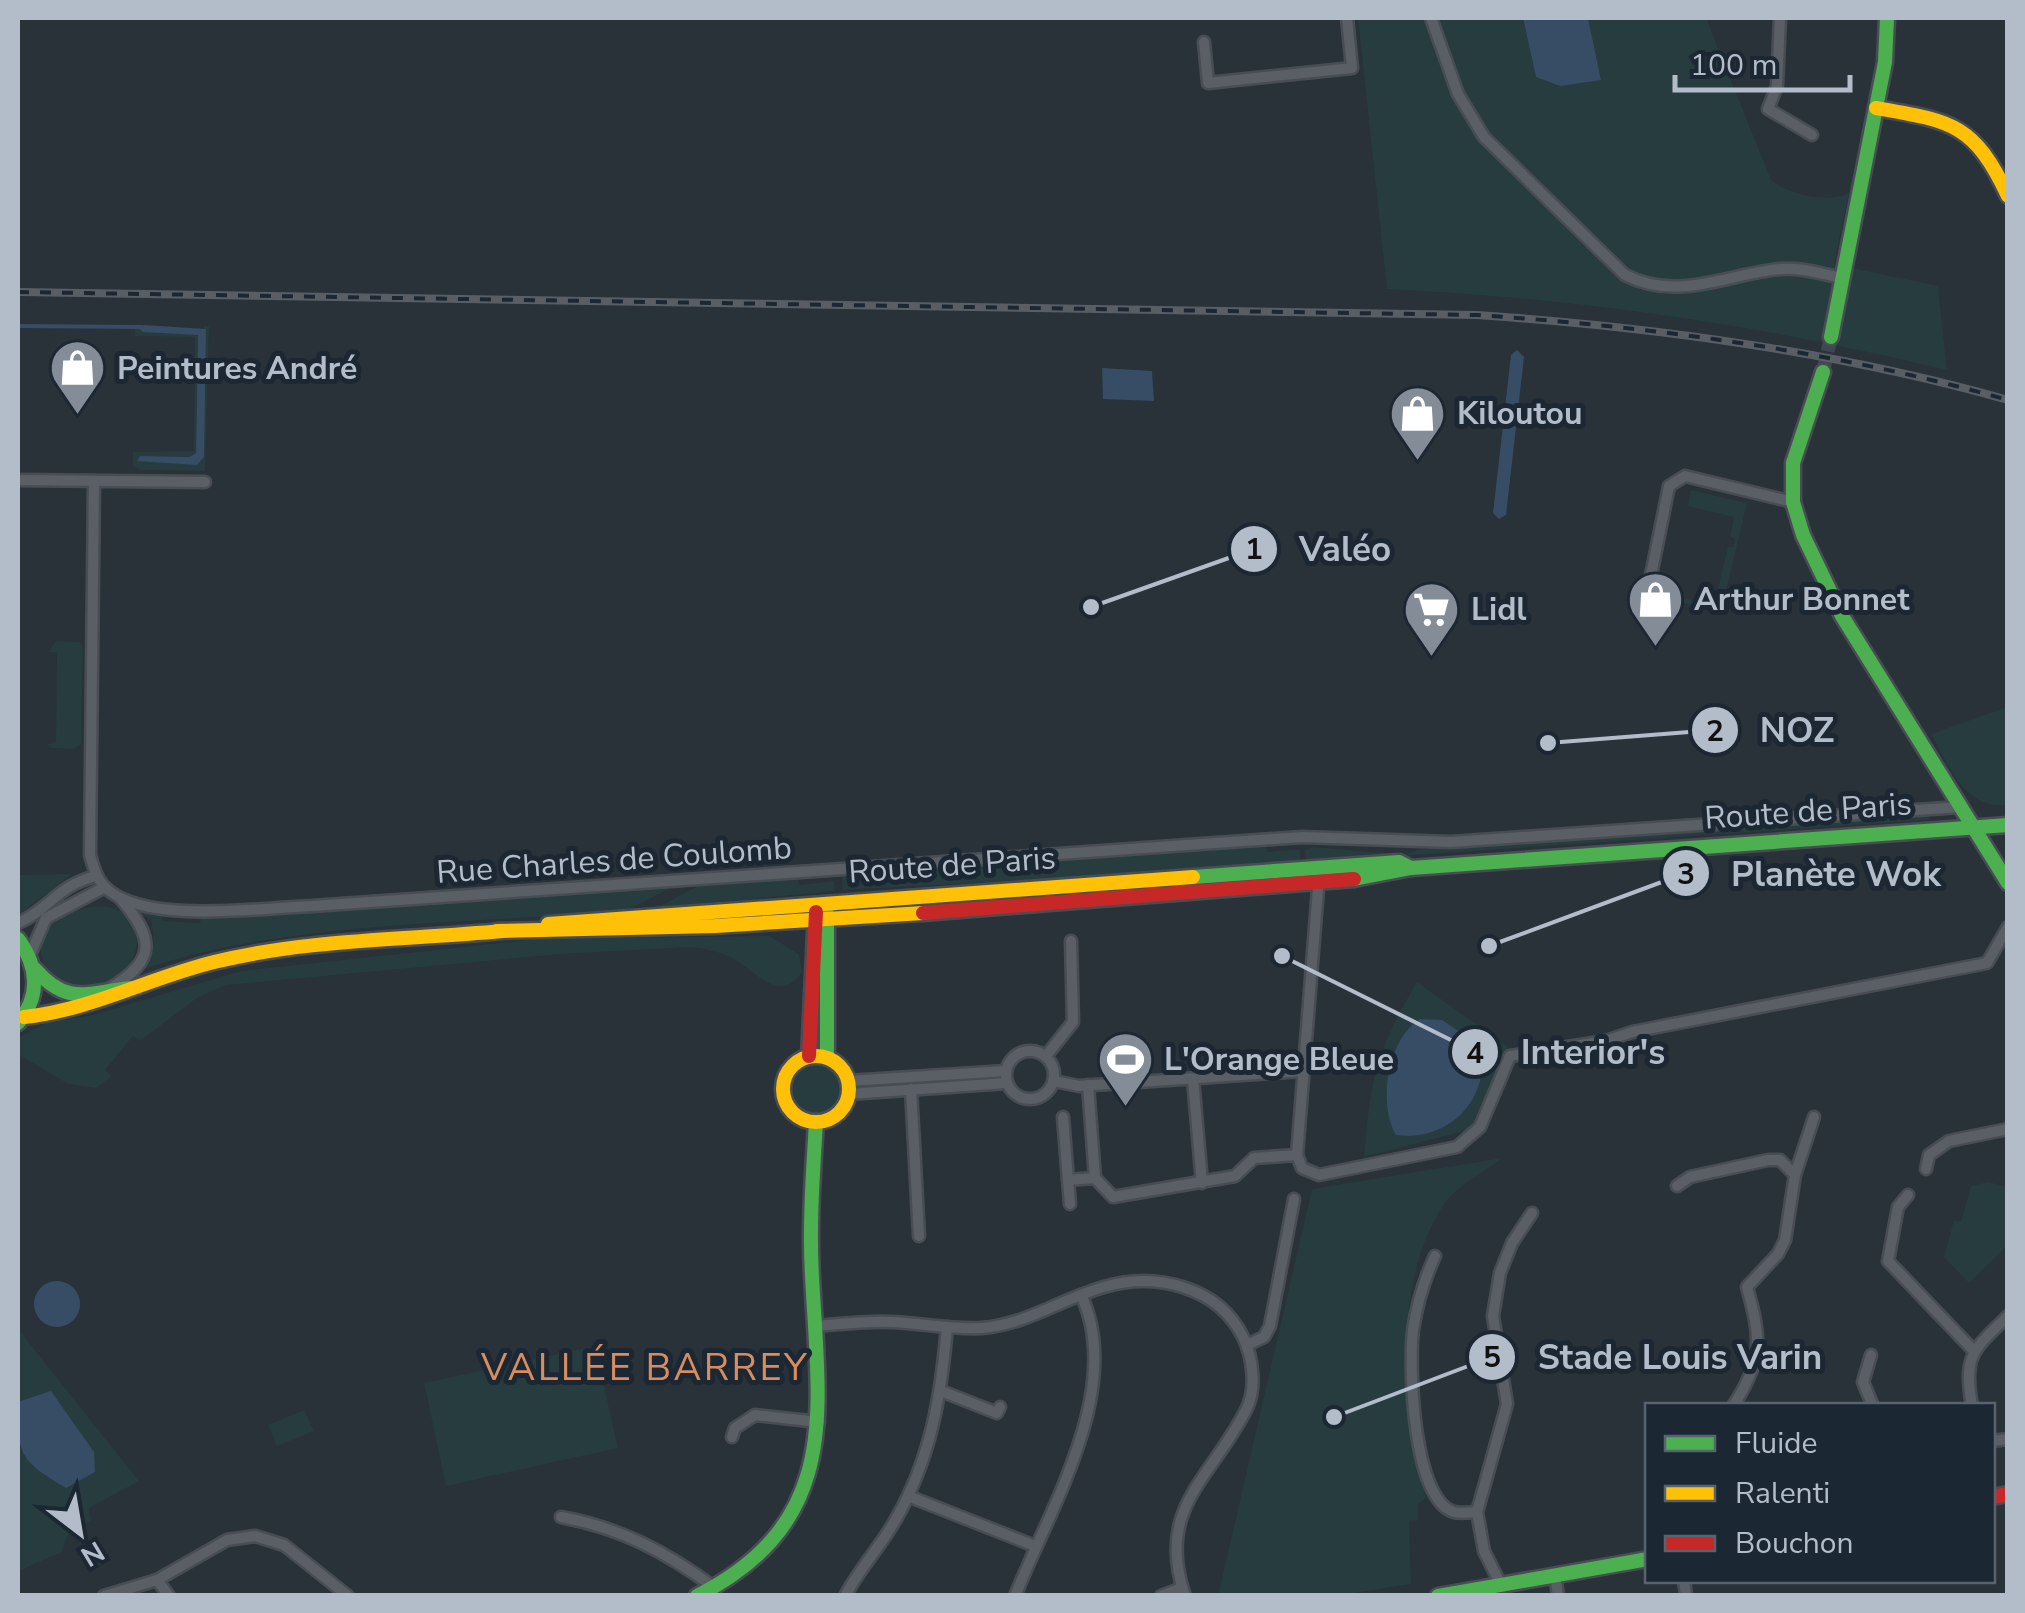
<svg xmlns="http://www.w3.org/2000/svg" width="2025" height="1613" font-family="'Nunito Sans',sans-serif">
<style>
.green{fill:#263c3f}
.water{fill:#374c65}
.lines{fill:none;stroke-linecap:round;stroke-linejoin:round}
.stream{stroke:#374c65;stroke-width:4}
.secondary-tunnel{stroke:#3e464f;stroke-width:14;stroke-dasharray:14 7;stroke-linecap:butt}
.street-casing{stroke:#484d53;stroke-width:15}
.fast-casing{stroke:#484d53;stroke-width:19}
.slow-casing{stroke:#484d53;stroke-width:19}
.jam-casing{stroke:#484d53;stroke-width:19}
.street{stroke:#5a5f66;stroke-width:10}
.fast{stroke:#4caf50;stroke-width:14}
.slow{stroke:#ffc107;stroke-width:14}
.jam{stroke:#c62828;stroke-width:14}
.rail-casing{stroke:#585e64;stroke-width:8}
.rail{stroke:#1c2734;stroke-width:4;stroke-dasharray:11;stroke-linecap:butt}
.labels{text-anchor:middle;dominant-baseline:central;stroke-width:10;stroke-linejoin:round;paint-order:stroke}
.poi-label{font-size:32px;font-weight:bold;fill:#b3bdca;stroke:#1c2734;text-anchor:start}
.street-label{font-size:32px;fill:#b3bdca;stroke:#1c2734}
.quarter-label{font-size:38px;letter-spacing:2.5px;fill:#d88d60;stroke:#1c2734}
.leader{fill:none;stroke:#b3bdca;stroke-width:4}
.callout-dot{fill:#b3bdca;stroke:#1c2734;stroke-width:4}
.mark-label{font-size:30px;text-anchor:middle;font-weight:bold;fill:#111}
.callout-label{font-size:35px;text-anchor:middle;font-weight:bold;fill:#b3bdca;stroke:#1c2734;stroke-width:10;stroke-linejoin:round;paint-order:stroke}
</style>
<rect width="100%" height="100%" fill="#293139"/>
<g class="green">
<path d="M1358,18H1523L1536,77L1601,80L1588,18H1706L1771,180C1790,195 1827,203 1849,193L1834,264L1938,286L1947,370C1755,324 1584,299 1387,289Z"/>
<path d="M144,325L140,328L198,335L196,454L190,457L141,456L202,461L204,326H209L205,471L139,470L133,466V452L194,451L195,337L135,336V326Z"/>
<path d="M1691,490L1747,503L1721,612L1666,599L1667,594L1714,605L1728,547H1733L1735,539L1730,537L1734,517L1688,506Z"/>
<path d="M56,641L80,642L83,648L81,744L74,749L50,748L47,744L56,743L57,653L48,652Z"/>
<path d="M2007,707V805C1964,810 1949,765 1931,734Z"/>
<path d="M1929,815V820L1401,856L1420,849Z"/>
<path d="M1266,845L1267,852L1300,849V865L843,890L842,877Z"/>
<path d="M1312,847L1398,854L1306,864L1305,850Z"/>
<path d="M72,874L18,915V875Z"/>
<path d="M798,879L799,885L834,881L835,891L656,908L698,886Z"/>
<path d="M671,888L629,909L613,912C458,924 288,921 141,970C156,953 155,943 151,920L137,912L162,915V921L200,923L201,918Z"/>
<path d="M100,906C161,909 145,998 66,987C42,974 29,940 54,920C67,909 84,908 100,906Z"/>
<path d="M769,936L799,954L802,972C780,1004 758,974 737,961C723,952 707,949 691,947L560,954L226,985L197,998L140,1041L133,1036L105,1070L112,1076L96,1088L68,1084L18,1054V1038L46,1023L93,1015L241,971L537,939Z"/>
<path d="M1417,982L1508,1047L1488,1100L1468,1130L1364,1157C1370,1080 1377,1049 1417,982Z"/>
<circle cx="817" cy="1089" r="26"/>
<path d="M1502,1158C1484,1172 1455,1187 1443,1206C1390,1288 1405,1410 1426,1498L1418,1504V1520L1409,1521L1411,1584L1342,1595L1218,1596L1312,1189Z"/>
<path d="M1988,1182L2007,1187V1246L1969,1283L1944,1257L1954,1220L1961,1222L1971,1186Z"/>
<path d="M18,1329L139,1481L89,1508L91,1520L67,1536L62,1552L18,1571Z"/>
<path d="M595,1346L618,1448L446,1486L424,1383Z"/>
<path d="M304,1410L314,1431L277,1446L268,1425Z"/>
</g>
<g class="water">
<path d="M1523,18H1588L1601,80L1560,86L1536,77Z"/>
<path d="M144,325L206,329L204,457L197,465L137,461L140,456L190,457L196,453L198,335L143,332L139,328Z"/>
<path d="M1517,350L1524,357L1506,515L1499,519L1493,513L1511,355Z"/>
<path d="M1102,368L1152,371L1154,401L1103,399Z"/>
<path d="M1420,1019L1442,1020L1481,1046C1491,1099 1449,1142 1396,1135C1377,1103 1388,1038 1420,1019Z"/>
<circle cx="57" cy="1304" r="23"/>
<path d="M51,1391L94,1452L95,1472L66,1488C20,1461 17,1455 18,1402Z"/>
</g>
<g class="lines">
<path class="stream" d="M19,326L142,327"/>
<path class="secondary-tunnel" d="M1823,372L1831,337"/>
<defs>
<g id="street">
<path d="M1431,18L1458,94L1484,137L1625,275C1678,302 1727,274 1780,269C1801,267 1822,274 1842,278"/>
<path d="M1780,18L1777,86L1768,109L1812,135"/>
<path d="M1204,42L1208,83L1352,68L1347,18"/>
<path d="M18,480L205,482"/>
<path d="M94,481L90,855C94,869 97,881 108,890C149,924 260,908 312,906L1302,837L1451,842L1960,807"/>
<path d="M1647,595L1669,486L1685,476L1793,502"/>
<path d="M1319,876L1297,1155L1302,1168L1319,1175L1457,1147L1480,1127L1510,1056L1606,1041L1632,1032L1987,963L2008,927"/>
<path d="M18,923C49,910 56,886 96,876"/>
<path d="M30,955L46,918L105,887"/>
<path d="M109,989C157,960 155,939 120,898"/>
<circle cx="1030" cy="1075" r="24"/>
<path d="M1046,1056L1073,1022L1071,941"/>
<path d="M1193,1079L1202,1183"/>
<path d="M848,1081L1006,1071"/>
<path d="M1054,1081L1079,1086L1302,1071"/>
<path d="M1088,1085L1095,1178L1113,1197L1235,1176L1254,1158L1297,1155"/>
<path d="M911,1089L919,1236"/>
<path d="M849,1094L1007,1083"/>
<path d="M1063,1117L1068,1180L1095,1178"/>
<path d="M1926,1169L1929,1155L1949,1141L2008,1129"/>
<path d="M1795,1175L1814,1117"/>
<path d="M1068,1180L1070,1204"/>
<path d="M1677,1186L1690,1177L1768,1160H1780L1795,1175L1785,1240L1778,1254L1747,1287C1761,1338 1764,1359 1733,1406"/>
<path d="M1908,1195L1898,1207L1888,1261L1973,1350"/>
<path d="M1435,1256C1424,1280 1417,1303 1413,1330C1409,1366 1412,1499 1454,1512C1460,1514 1471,1512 1477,1512"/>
<path d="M815,1326C840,1324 866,1321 891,1322C922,1323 952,1330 982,1328C1028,1324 1061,1299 1104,1287C1155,1272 1218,1286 1243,1337C1253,1358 1257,1389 1246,1410C1211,1479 1155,1508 1185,1596"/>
<path d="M1247,1345L1264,1337L1270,1326L1294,1199"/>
<path d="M1871,1355L1863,1382L1873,1406"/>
<path d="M941,1391L997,1413L1000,1407"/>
<path d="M1972,1406C1963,1355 1973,1350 2008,1316"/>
<path d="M732,1437L735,1428L755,1415L819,1422"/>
<path d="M1992,1441L2008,1439"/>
<path d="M908,1496L1035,1546"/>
<path d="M561,1517C621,1528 666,1552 715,1588"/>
<path d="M1555,1575L1558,1596"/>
<path d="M157,1580L169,1596"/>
<path d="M1684,1580L1686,1596"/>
<path d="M1501,1585L1484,1551L1477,1512L1507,1404L1493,1316L1500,1273L1512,1243L1532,1213"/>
<path d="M104,1596L157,1580L227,1540L255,1536L284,1545L348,1596"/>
<path d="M845,1596C860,1568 881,1546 896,1519C931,1458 941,1396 947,1327"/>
<path d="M1015,1596C1050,1508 1125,1388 1081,1295"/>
<path d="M1161,1596L1182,1588"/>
</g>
<g id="fast">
<path d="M1831,337L1885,62L1887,18"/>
<path d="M1823,372L1793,463V502L1803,535L1842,616L2008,883"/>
<path d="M1193,877L1399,862L1411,868"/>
<path d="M1354,879L1411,868L2008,825"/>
<path d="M827,914V1057"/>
<path d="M18,939C38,966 41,996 18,1023"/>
<path d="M35,969C68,1007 88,992 132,988"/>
<path d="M697,1596C842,1522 819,1412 812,1276C809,1225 813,1173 816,1122"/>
<path d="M1438,1596L1648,1559"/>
</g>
<g id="slow">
<path d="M1876,108C1951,121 1974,123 2008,196"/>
<path d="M548,924L1193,877"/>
<path d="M497,931L715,926L923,913"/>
<path d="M24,1017C91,1010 149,978 214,962C308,939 406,940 502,931"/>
<circle cx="816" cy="1089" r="33"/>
</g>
<g id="jam">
<path d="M923,913L1354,879"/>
<path d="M809,1056L816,912"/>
<path d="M1992,1497L2008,1494"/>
</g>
</defs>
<use href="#street" class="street-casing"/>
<use href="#fast" class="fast-casing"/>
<use href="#slow" class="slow-casing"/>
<use href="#jam" class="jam-casing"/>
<use href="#street" class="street"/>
<use href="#fast" class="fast"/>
<use href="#slow" class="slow"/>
<use href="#jam" class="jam"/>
<defs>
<path id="rail" d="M18,292L1477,315C1656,327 1835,351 2008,400"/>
</defs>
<use href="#rail" class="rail-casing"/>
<use href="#rail" class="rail"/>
</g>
<defs>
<symbol id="shop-pin" viewBox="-11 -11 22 30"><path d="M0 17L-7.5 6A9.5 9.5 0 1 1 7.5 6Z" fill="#838c97" stroke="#1c2734"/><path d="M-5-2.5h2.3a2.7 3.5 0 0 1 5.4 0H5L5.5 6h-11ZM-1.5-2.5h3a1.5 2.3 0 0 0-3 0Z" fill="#fff"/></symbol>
<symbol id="supermarket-pin" viewBox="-11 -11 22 30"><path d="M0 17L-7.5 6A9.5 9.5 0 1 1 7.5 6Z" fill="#838c97" stroke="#1c2734"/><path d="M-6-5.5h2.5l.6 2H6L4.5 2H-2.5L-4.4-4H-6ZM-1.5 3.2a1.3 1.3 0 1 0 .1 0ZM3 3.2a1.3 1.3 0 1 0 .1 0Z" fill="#fff"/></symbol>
<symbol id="stadium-pin" viewBox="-11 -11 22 30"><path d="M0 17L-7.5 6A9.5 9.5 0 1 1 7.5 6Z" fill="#838c97" stroke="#1c2734"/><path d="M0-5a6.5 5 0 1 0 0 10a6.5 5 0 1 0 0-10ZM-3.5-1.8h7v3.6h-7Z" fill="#fff"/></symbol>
</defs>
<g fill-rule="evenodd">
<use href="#shop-pin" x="46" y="336" width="63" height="86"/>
<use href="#shop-pin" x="1386" y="382" width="63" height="86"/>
<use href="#shop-pin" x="1624" y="568" width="63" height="86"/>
<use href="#supermarket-pin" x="1400" y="578" width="63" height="86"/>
<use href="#stadium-pin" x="1094" y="1028" width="63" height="86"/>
</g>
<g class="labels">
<g class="poi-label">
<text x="117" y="368">Peintures André</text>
<text x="1457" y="413">Kiloutou</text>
<text x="1694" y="599">Arthur Bonnet</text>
<text x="1471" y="609">Lidl</text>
<text x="1164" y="1059">L'Orange Bleue</text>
</g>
<g class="street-label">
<text transform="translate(1808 811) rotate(-4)">Route de Paris</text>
<text transform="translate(614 860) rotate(-4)">Rue Charles de Coulomb</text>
<text transform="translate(952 865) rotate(-4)">Route de Paris</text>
</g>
<g class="quarter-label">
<text x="645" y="1367">VALLÉE BARREY</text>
</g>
</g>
<path class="leader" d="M1091 607L1254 549M1548 743L1715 730M1489 946L1686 873M1282 956L1475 1052M1334 1417L1492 1357"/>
<g class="callout-dot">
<circle cx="1091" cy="607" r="10"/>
<circle cx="1548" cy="743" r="10"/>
<circle cx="1489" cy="946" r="10"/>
<circle cx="1282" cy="956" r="10"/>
<circle cx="1334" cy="1417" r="10"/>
<circle cx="1254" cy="549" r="25"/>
<circle cx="1715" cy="730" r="25"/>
<circle cx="1686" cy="873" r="25"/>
<circle cx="1475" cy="1052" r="25"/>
<circle cx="1492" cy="1357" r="25"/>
</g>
<g class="mark-label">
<text x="1254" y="559">1</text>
<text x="1715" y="741">2</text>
<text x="1686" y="884">3</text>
<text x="1475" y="1063">4</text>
<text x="1492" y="1367">5</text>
</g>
<g class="callout-label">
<text x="1345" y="561">Valéo</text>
<text x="1797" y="742">NOZ</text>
<text x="1836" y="886">Planète Wok</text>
<text x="1593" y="1064">Interior's</text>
<text x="1680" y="1369">Stade Louis Varin</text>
</g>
<rect width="2025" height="1613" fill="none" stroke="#b3bdca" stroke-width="40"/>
<rect x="1645" y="1403" width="350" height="180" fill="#1c2734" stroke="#586370" stroke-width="2.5"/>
<rect x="1665" y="1436" width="50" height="15" fill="#4caf50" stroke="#586370" stroke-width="2.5"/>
<text x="1735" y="1453" font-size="30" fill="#b3bdca">Fluide</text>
<rect x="1665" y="1486" width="50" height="15" fill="#ffc107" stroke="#586370" stroke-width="2.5"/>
<text x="1735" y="1503" font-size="30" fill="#b3bdca">Ralenti</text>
<rect x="1665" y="1536" width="50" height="15" fill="#c62828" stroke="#586370" stroke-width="2.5"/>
<text x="1735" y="1553" font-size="30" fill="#b3bdca">Bouchon</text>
<g transform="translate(80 1533) rotate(149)" stroke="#1c2734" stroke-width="8" paint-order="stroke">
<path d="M0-8L18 38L0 25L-18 38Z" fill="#b3bdca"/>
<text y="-15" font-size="28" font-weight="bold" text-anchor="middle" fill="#b3bdca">N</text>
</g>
<path d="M1675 75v15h175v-15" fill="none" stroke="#b3bdca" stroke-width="5"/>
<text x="1690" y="75" font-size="30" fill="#b3bdca" stroke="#1c2734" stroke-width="8" paint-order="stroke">100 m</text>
</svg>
